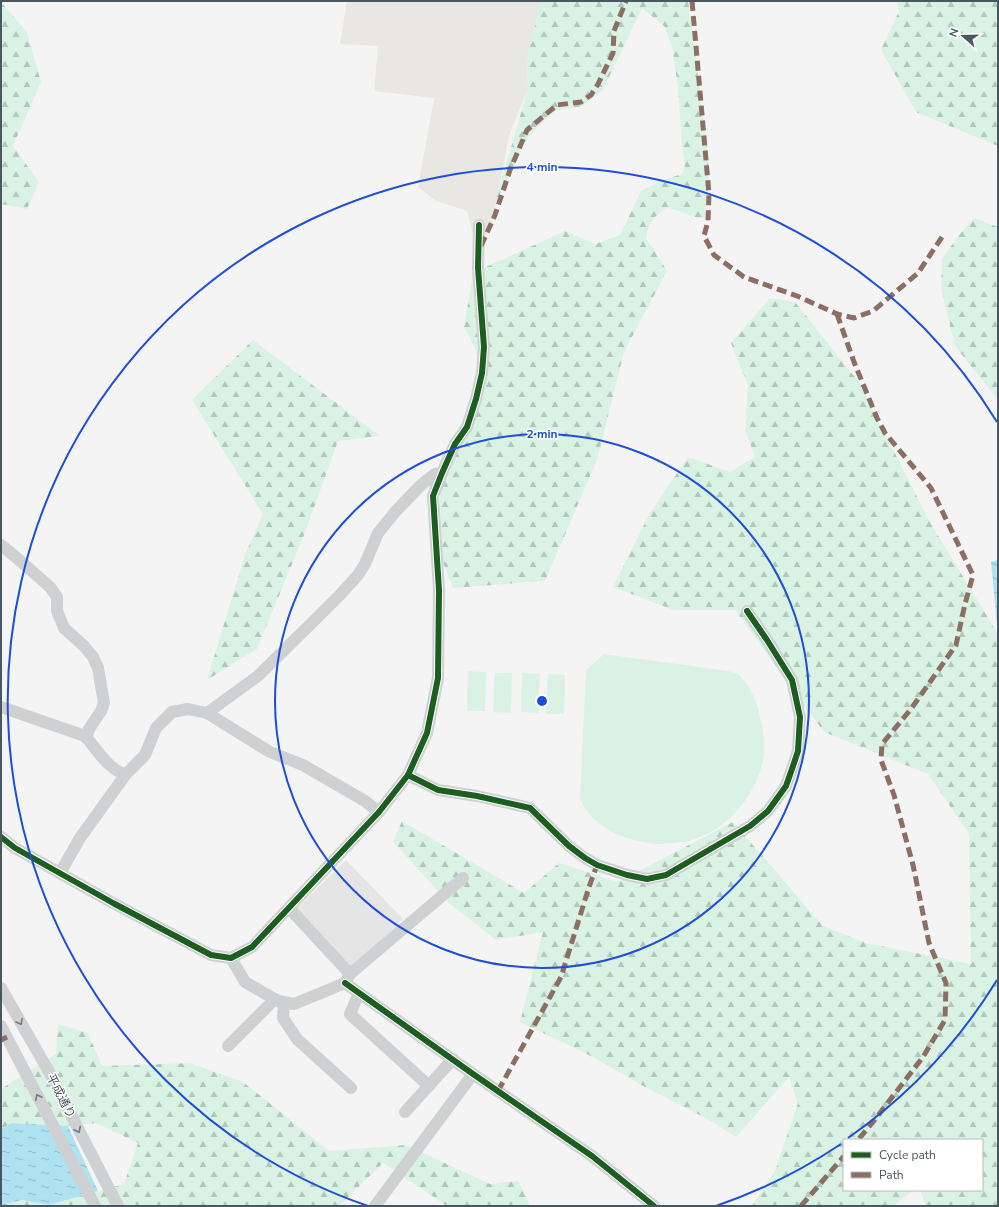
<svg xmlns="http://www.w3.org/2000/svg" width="999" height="1207" font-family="'Nunito Sans','Noto Sans JP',sans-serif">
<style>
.commercial{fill:#e8e7e3}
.education{fill:#e6e5e6}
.forest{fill:url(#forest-firs)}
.park{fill:#d9f2e3}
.water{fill:url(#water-ripples)}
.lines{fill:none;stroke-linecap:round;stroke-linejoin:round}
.minor{stroke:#ced0d2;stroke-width:12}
.quiet{stroke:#8d6e63;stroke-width:5;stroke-dasharray:10 5;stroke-linecap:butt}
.cycleway-casing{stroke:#fff;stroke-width:8}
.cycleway{stroke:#1b5e20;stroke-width:6}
.oneway{stroke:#727b83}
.ring{fill:none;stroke:#1d4ed8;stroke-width:2}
.labels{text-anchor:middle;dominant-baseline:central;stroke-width:3;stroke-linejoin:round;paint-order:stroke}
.street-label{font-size:12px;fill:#4a5661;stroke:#fff}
.centre{fill:#1d4ed8;stroke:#fff;stroke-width:2}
.ring-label{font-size:12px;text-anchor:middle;font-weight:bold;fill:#1d4ed8;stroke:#fff;stroke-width:3;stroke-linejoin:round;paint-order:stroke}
</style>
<defs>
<pattern id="forest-firs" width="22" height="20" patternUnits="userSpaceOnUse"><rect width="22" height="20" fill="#d9f2e3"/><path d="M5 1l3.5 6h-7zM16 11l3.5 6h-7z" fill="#b2c7bb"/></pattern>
<pattern id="water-ripples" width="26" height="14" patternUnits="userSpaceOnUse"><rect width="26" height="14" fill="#aee2f0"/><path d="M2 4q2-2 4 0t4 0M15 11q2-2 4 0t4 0" fill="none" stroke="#90bac6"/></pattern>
</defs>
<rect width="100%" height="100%" fill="#f4f4f4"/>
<path class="commercial" d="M347,1H541L527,57L528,89L509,136L490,234L473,235L467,211L436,201L418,187L434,98L374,91L378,46L340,44Z"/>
<path class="education" d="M346,860L403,919L350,971L293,912Z"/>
<g class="forest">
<path d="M541,1H688L706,136L709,173L705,217L698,218L667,207C654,217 649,221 646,239L656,253L667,271L624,352L597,460L545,581L453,588L442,560L440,492L487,371L464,327L473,273L565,231L595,244L620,235L641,191L660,181L682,174L685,165L682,145L678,87L672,46L664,26L642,8L603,90L583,106L554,111L528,137L494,206L528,89L527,57Z"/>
<path d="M897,1H998V146L916,112L881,50L899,11Z"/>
<path d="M1,2L27,32L41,82L13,146L39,182L27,209L1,204Z"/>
<path d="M974,218L998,227V400L955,346L941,289L942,259L959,235Z"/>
<path d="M770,298L795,302L858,381L931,524L998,634V1206H926L920,1190H982V1140H844V1190H914L893,1206H752L775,1171L798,1103L789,1077L736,1137L709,1120L647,1088L587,1054L520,1022L543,932L496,940L449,903L393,842L402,821L524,893L559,863L618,882L733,822L823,926L866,943L971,964L969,834L928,774L824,732L735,610H674L613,587L650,513L688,457L730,472L755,457L745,430L748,385L731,343Z"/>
<path d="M253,340L380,436L338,441L306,530L257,649L207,680L245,555L263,514L192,400Z"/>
<path d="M58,1024L88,1033L102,1066L190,1063L243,1082L329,1151L406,1145L490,1184L518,1181L531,1206H447L383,1163L339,1206H1V1205L22,1200L49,1205L124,1184L138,1143L96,1123L68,1126L12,1123L1,1129V1089L56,1054Z"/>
</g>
<g class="park">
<path d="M604,654L728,671C732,672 737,673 739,675C748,683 757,701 759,713C763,728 766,744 763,761C757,788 739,814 716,829C688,847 649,848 619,835C601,826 589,818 580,799L586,670Z"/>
<path d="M468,671L486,672L485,711H467Z"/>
<path d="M495,673H512L511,713L493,712Z"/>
<path d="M522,673L540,674L538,713L521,712Z"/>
<path d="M548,674L565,675L564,714H546Z"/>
</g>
<g class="water">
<path d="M998,560V634L991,562Z"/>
<path d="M12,1123L68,1126L98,1191L49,1205L22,1200L1,1205V1129Z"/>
</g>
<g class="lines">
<g class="minor">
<path d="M1,545L18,559L50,587L57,597V611L64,628L84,646L93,657L98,668L104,703L101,711L89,729L86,738"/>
<path d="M1,707L85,736C96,748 110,772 126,774L145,755L156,728L172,712L188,709L207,713L270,752L303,765L365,801L379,812"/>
<path d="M207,713L258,676L339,596L358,575L365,564L378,533L396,511L421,485L435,474L442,473"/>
<path d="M408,775L438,790L477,796L530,808L569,846L585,858L597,865L627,875L647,879L666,875L750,826L768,811L786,786L792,769L798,751L800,717L792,680L767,640L747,611"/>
<path d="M1,837L15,848L113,903L211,955L231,958L252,947L379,812L408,775L427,733L438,678L439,590L433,496L442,473L455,444L467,427L476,399L482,373L484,347L478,268L479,225"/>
<path d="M60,873L80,838L126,774"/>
<path d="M289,908L350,974"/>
<path d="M231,958L245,982L278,1001L294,1004L345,983L350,974L463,878"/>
<path d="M345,983L473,1074L592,1156L654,1206"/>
<path d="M1,988L48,1070L118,1206"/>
<path d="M359,993L350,1014L429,1086"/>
<path d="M284,1002L283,1018L297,1039L351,1088"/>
<path d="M1,1026L95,1206"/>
<path d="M228,1046L275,999"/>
<path d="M405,1112L453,1059"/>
<path d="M375,1206L473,1074"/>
</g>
<g class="quiet">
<path d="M692,1L709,194L708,221L704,236L714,255L744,277L797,296L837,314L854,318L873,311L918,273L942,237"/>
<path d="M481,246L495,215L510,170L527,130L557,105L581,102L591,95L598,84L613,53L614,31L626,1"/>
<path d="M837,314L854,362L877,418L885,433L931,488L973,575L965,604L956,645L911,709L882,744L881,760L894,795L913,865L929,943L946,983L945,1020L923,1057L873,1122L858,1140"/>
<path d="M1,1040L7,1037"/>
<path d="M498,1091L561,977L589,887L597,865"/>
<path d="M801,1206L844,1156"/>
</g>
<defs>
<g id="cycleway">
<path d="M408,775L438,790L477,796L530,808L569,846L585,858L597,865L627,875L647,879L666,875L750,826L768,811L786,786L792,769L798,751L800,717L792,680L767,640L747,611"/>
<path d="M1,837L15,848L113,903L211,955L231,958L252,947L379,812L408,775L427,733L438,678L439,590L433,496L442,473L455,444L467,427L476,399L482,373L484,347L478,268L479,225"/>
<path d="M345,983L473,1074L592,1156L654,1206"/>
</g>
</defs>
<use href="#cycleway" class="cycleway-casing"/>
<use href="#cycleway" class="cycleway"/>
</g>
<defs><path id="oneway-chevron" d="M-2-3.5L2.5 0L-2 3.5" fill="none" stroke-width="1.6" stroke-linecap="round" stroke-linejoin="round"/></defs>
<g class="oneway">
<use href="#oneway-chevron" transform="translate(20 1022) rotate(61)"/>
<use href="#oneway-chevron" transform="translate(38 1097) rotate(-117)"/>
<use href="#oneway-chevron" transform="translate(78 1130) rotate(63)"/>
</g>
<g class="ring">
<circle cx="542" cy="701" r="267"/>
<path d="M997 980A534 534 0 0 1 848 1138M841 1144A534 534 0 0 1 716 1206M368 1206A534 534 0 1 1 997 422"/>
</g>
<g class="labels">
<g class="street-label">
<text transform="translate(61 1096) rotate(63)">平成通り</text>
</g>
</g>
<circle cx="542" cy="701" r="6" class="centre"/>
<g class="ring-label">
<text x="542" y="171">4 min</text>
<text x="542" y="438">2 min</text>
</g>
<rect width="999" height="1207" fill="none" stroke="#4a5661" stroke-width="4"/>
<rect x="843" y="1139" width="140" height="52" fill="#ffffff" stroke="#b7bbc0"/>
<rect x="851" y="1152" width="20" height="6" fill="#1b5e20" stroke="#b7bbc0"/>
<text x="879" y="1159" font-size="12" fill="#4a5661">Cycle path</text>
<rect x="851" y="1172" width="20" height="6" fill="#8d6e63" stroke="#b7bbc0"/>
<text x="879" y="1179" font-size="12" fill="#4a5661">Path</text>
<g transform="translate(963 36) rotate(290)" stroke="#ffffff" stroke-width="3" paint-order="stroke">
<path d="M0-3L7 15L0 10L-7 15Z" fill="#4a5661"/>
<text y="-6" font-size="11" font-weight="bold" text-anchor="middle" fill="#4a5661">N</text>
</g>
</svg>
